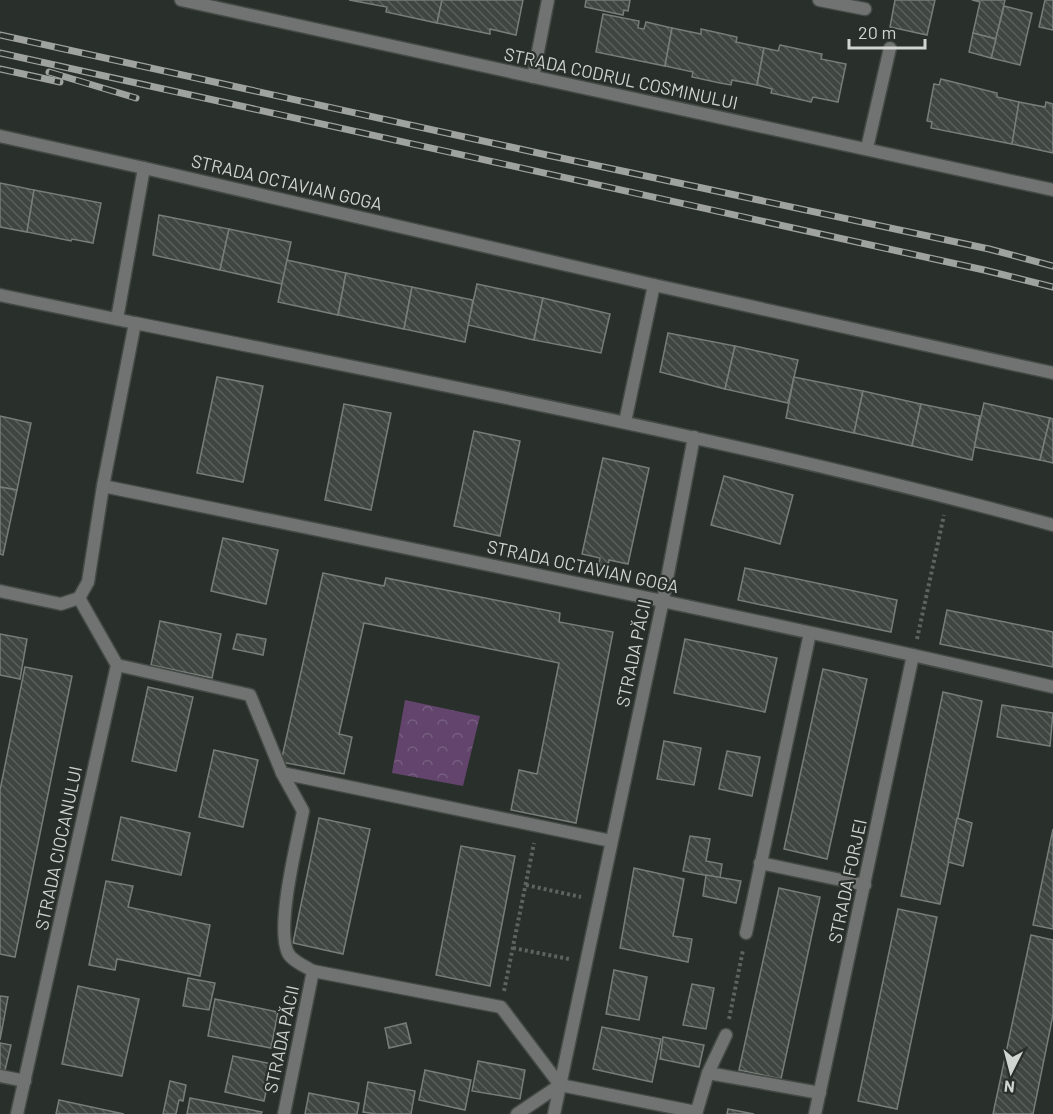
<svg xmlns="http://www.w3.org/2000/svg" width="1053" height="1114" font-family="Barlow,sans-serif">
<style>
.park{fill:url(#park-crowns)}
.building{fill:url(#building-back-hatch);stroke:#777d79;stroke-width:1.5}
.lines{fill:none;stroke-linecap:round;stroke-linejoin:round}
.lane-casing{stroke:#444a46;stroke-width:15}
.street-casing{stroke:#444a46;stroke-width:15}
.path{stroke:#5e6360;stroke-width:4;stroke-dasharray:3 3;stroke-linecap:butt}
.lane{stroke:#707371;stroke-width:12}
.street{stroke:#707371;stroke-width:12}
.rail-casing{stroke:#9fa3a0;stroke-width:7}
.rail{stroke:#292f2b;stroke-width:4.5;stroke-dasharray:14;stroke-linecap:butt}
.labels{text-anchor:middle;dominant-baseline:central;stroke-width:4.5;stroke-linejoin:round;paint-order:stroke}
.street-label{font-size:18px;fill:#d1d5d2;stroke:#292f2b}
</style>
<defs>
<pattern id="park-crowns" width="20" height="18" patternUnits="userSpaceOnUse" patternTransform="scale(1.5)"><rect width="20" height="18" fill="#62446c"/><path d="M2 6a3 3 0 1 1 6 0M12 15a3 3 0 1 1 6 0" fill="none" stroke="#775e80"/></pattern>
<pattern id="building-back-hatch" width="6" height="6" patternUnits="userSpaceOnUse" patternTransform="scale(1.5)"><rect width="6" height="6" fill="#3f4541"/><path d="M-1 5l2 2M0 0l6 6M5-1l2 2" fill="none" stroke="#5a5f5c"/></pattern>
</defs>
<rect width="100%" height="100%" fill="#292f2b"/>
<path class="park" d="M405,700L480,716L463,786L392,773Z"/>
<g class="building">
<path d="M349,0H442L437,23L386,12L387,7Z"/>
<path d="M442,0H523L516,35L490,29V34L437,23Z"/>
<path d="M586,0H630L628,11L624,10L623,15L585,7Z"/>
<path d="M895,0H935L927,35L890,27Z"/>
<path d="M972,0H1005L996,39L973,33L980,2Z"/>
<path d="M1045,0H1053V30L1039,27Z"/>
<path d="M1004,6L1032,13L1020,65L991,58Z"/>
<path d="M603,14L639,21L638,28L644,29L646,22L672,28L665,66L596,52Z"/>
<path d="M672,28L701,34V29L737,37L736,42L764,48L757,85L732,80L731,85L720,83L692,77L693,72L665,66Z"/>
<path d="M973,33L996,39L991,58L969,52Z"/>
<path d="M780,45L822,54L821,59L846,64L838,102L813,97L811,102L807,101L771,93L772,89L757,85L764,48L778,51Z"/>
<path d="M941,79L997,93V97L1019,102L1012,144L931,128L932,122L927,121L934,84L939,85Z"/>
<path d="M1019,102L1045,107L1046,102L1053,104V153L1012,144Z"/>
<path d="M0,183L34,190L27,232L0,227Z"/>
<path d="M34,190L101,203L93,243L72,239L71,241L27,232Z"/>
<path d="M159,215L229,229L220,270L153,255Z"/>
<path d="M229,229L291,242L282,284L220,270Z"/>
<path d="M287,260L346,273L338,315L278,302Z"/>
<path d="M346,273L412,287L404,329L338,315Z"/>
<path d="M477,284L543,298L534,340L468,325Z"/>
<path d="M412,287L473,300L465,342L404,329Z"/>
<path d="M543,298L610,314L601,353L534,340Z"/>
<path d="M668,333L735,346L725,389L660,372Z"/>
<path d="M735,346L798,360L788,403L725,389Z"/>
<path d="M217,377L263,386L243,482L197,473Z"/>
<path d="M794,377L863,391L854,433L786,418Z"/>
<path d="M863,391L921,404L912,446L854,433Z"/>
<path d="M984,403L1050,418L1040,460L974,447Z"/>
<path d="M344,404L391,413L371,510L325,500Z"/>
<path d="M921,404L980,416L972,460L912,446Z"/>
<path d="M0,416L31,423L17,490L0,487Z"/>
<path d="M1050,418L1053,419V463L1040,460Z"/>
<path d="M474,431L520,441L500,536L454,526Z"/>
<path d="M603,458L649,468L628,564L609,560L607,571L598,569L600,558L582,554Z"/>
<path d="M724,476L793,495L780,544L711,525Z"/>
<path d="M0,487L17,490L3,555L0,554Z"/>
<path d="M223,538L278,550L266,604L211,591Z"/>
<path d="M745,568L897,600L891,632L738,600Z"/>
<path d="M323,573L384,586L386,578L560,613L559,622L613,632L576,823L511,810L519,770L537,774L559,663L364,623L339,734L352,737L344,774L281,762Z"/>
<path d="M947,610L1053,632V667L940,644Z"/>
<path d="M160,621L221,634L212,678L151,665Z"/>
<path d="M0,634L27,639L20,679L0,675Z"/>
<path d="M237,634L266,639L263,655L233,649Z"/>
<path d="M685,639L777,658L765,712L674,693Z"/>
<path d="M25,667L72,676L15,957L0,954V790Z"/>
<path d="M823,669L867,679L827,859L784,849Z"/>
<path d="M148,687L193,697L176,771L132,761Z"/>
<path d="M943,692L982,701L940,904L901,896Z"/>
<path d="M1002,705L1053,713L1050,746L997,737Z"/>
<path d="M664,741L701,748L694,785L657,779Z"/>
<path d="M214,750L258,760L243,827L199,817Z"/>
<path d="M727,751L760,757L752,796L719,789Z"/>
<path d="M121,817L190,833L181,875L112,860Z"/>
<path d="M319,818L370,829L343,954L293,943Z"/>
<path d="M957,818L972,823L963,866L948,862Z"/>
<path d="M1053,829V929L1033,925Z"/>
<path d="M690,836L710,839L706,861L722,864L720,878L683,871Z"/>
<path d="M461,846L515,856L490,986L436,975Z"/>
<path d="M634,868L684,879L673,936L692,939L688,962L620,948Z"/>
<path d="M706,875L741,881L736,903L703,896Z"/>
<path d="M106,881L133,886L128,907L210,925L200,976L117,959L115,970L89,965Z"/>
<path d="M779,888L820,897L781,1079L739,1070Z"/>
<path d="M898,909L937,917L897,1109L858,1101Z"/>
<path d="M1031,935L1053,940V1015L1033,1114H993Z"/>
<path d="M614,970L647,977L639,1020L606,1014Z"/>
<path d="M188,978L215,983L209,1010L183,1006Z"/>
<path d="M692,984L714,988L706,1029L683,1025Z"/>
<path d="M78,986L139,999L122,1076L62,1064Z"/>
<path d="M0,996L8,997L0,1040Z"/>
<path d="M215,999L278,1012L271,1048L208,1036Z"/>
<path d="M406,1023L411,1043L389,1048L385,1028Z"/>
<path d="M602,1027L661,1039L652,1082L593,1069Z"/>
<path d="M663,1037L704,1045L699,1067L660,1059Z"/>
<path d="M0,1043L11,1045L5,1070L0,1069Z"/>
<path d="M233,1056L272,1064L264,1101L225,1092Z"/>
<path d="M478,1061L525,1070L520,1099L472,1091Z"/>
<path d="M425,1070L471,1080L465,1110L419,1100Z"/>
<path d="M170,1081L186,1085L183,1101L179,1100L176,1114H163Z"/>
<path d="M368,1082L415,1091L411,1114H376L363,1112Z"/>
<path d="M309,1093L359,1103L357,1114H305Z"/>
<path d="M190,1098L262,1112L261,1114H187Z"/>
<path d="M59,1100L124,1114H56Z"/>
<path d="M728,1109L754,1114H727Z"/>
</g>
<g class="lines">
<defs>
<g id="lane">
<path d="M181,0L1053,190"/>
<path d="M533,77L548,0"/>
<path d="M0,136L144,168"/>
<path d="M867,148L890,48"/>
<path d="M0,295L135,323"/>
<path d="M117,319L144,168L654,285L1053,373"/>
<path d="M625,422L654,285"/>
<path d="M103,486C420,551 738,614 1053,687"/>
<path d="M282,773L611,841"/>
<path d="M760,863L865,885"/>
<path d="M746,933L810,633"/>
<path d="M313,971L501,1007L560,1085L696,1112"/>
<path d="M708,1073L820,1093"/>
<path d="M0,1076L25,1081"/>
<path d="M696,1114L708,1073L726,1035"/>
</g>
<g id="street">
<path d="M819,0L865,9"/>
<path d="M0,591L61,604L79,598L88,582L103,486L135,323C442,385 751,443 1053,525"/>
<path d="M117,665L250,695L282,773L303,811C298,838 273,936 290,956C295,962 306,967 313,971L284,1114"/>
<path d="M17,1114L117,665L79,598"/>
<path d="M517,1114L560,1085"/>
<path d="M554,1114L663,600L694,437"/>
<path d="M815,1114L913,655"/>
</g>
</defs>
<use href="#lane" class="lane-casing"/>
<use href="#street" class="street-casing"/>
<g class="path">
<path d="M917,639L944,515"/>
<path d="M526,885L581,897"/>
<path d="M513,948L569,959"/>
<path d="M504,991L534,843"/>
<path d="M729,1019L743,950"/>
</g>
<use href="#lane" class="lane"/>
<use href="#street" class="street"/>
<defs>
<g id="rail">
<path d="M0,35L547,155L989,249L1053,266"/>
<path d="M0,53L984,270L1053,287"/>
<path d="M0,69L60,82"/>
<path d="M49,72L136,98"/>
</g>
</defs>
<use href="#rail" class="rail-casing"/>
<use href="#rail" class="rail"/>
</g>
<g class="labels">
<g class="street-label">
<text transform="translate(621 78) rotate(12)">STRADA CODRUL COSMINULUI</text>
<text transform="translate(287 182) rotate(13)">STRADA OCTAVIAN GOGA</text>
<text transform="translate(583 566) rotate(12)">STRADA OCTAVIAN GOGA</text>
<text transform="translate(633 653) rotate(-78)">STRADA PĂCII</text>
<text transform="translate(58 848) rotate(-78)">STRADA CIOCANULUI</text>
<text transform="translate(847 881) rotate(-78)">STRADA FORJEI</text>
<text transform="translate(281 1039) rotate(-78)">STRADA PĂCII</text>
</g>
</g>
<g transform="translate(1011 1072) rotate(186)" stroke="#292f2b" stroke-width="4.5" paint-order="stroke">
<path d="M0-4.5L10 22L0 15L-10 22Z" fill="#d1d5d2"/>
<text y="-9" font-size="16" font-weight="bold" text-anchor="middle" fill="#d1d5d2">N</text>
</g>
<path d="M849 39v9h76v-9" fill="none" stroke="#d1d5d2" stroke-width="3"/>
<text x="858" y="39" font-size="18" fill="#d1d5d2" stroke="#292f2b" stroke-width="4.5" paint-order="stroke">20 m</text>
</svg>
